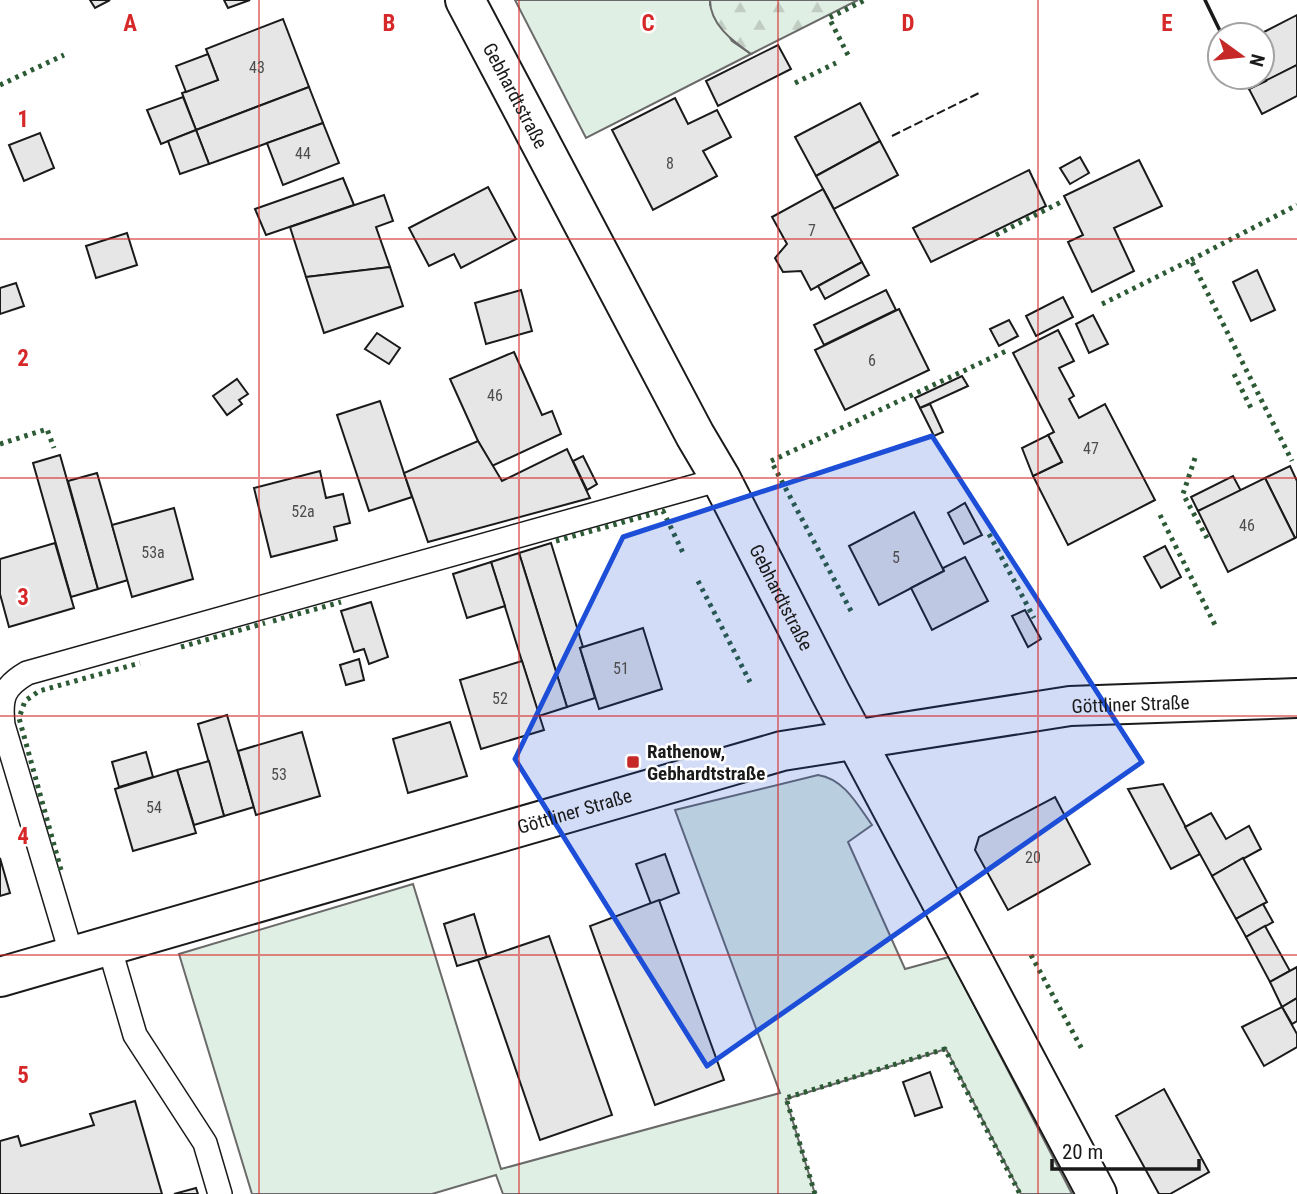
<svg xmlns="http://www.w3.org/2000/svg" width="1297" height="1194" font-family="'Roboto Condensed',sans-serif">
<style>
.grass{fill:#e0efe3;stroke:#6a6a6a;stroke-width:2}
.forest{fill:url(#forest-firs);stroke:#6a6a6a;stroke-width:2}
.building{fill:#e6e6e6;stroke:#1a1a1a;stroke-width:2}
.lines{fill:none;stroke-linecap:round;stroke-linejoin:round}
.lane-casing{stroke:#1a1a1a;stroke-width:26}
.street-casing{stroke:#1a1a1a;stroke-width:42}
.secondary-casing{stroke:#1a1a1a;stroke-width:42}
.lane{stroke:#fff;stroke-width:23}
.street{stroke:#fff;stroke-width:38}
.secondary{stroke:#fff;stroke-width:38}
.hedge{stroke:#2b5a34;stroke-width:5;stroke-dasharray:3.5 5;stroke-linecap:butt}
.fence{stroke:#1a1a1a;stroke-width:2;stroke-dasharray:9 3.5;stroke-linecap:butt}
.wall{stroke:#1a1a1a;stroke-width:3.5}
.marked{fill:#1d4ed8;fill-opacity:0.2;stroke:#1d4ed8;stroke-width:5;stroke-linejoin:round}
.grid{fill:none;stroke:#d62828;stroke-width:2;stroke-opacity:0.55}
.poi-dot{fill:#c62828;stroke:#fff;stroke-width:2.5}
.labels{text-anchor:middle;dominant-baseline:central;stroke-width:5;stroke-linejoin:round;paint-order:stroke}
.number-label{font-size:16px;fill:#4d4d4d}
.street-label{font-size:19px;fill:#1a1a1a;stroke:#fff}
.poi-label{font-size:19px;font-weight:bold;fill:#1a1a1a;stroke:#fff;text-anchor:start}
.grid-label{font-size:23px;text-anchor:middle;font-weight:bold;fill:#d62828;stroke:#fff;stroke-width:5;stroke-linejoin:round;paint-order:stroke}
</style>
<defs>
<pattern id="forest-firs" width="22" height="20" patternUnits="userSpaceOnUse" patternTransform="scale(1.75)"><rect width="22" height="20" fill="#e0efe3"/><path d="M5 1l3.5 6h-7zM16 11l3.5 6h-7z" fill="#c0ccc2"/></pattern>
</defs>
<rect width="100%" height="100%" fill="#fff"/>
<g class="grass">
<path d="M515,0H710V5L732,41L751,54L586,138Z"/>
<path d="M818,775C844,779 857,804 872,825L848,842L905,969L949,957L1072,1194H1021L946,1049L786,1099L815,1194H503L496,1175L432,1194H252L179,954L413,884L501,1169L780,1093L675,810Z"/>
</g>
<path class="forest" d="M710,0H858L751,54C733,41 710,25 710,0Z"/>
<g class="building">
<path d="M90,0H110L95,8Z"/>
<path d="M224,0H250L228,8Z"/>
<path d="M1297,15V65L1266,81L1262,74V35H1258Z"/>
<path d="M283,19L309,87L196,130L182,93L218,80L206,49Z"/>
<path d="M778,45L791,69L718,106L706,81Z"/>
<path d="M208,54L218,80L186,92L176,66Z"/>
<path d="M1297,65V96L1262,114L1249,89Z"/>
<path d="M1262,74L1266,81L1249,89L1243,77H1262Z"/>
<path d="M309,87L323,123L209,164L196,130Z"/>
<path d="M183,97L196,130L161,144L147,110Z"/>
<path d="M675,98L688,124L717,110L731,137L703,151L717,176L653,210L612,130Z"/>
<path d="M860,103L880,141L816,176L795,137Z"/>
<path d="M323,123L339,163L283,185L267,143Z"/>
<path d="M196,130L209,164L180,174L168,141Z"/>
<path d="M40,133L54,168L24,181L9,145Z"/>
<path d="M880,141L898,175L834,209L816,176Z"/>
<path d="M1080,157L1089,173L1070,184L1060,168Z"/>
<path d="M1139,160L1162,206L1114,228L1134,271L1092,292L1068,242L1083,235L1064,196Z"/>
<path d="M1029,170L1046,206L931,262L913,228Z"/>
<path d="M343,178L354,205L266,235L255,209Z"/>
<path d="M488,187L516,239L461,268L454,254L429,266L409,228Z"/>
<path d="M823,189L862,262L811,290L801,271L783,272L775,258L787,244L772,217Z"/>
<path d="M384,195L393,221L376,227L390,267L306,277L290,227Z"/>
<path d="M127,233L137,265L96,278L86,246Z"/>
<path d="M862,262L869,275L825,299L818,286Z"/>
<path d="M390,267L403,306L324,333L306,277Z"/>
<path d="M1257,270L1275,310L1251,321L1233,282Z"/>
<path d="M16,283L24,306L0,314V288Z"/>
<path d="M521,290L532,331L486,344L475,303Z"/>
<path d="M886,290L896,310L824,345L814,325Z"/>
<path d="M1063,297L1073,317L1036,336L1026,316Z"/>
<path d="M899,309L929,370L845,410L815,350Z"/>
<path d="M1093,315L1108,344L1089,353L1076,324Z"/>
<path d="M1009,320L1018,336L999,346L990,329Z"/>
<path d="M1058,330L1074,361L1059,368L1074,396L1069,399L1079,418L1105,404L1155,500L1068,545L1033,476L1062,462L1048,435L1054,432L1013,353Z"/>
<path d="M377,333L400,348L389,364L365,349Z"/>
<path d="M514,352L542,415L552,411L561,434L492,466L478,441L450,379Z"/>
<path d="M962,376L968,386L920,408L915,398Z"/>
<path d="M237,379L248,394L239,400L242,404L227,415L213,396Z"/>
<path d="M380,401L412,497L369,511L337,415Z"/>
<path d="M930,404L943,432L934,436L920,408Z"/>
<path d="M1048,435L1062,462L1033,476L1022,448Z"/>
<path d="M478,441L502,481L567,449L590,498L428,542L404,473Z"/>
<path d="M60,455L98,589L71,597L33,463Z"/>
<path d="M583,456L597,484L587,490L573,461Z"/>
<path d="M1290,466L1297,481V537L1295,538L1265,478Z"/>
<path d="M320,471L326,498L343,494L350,523L334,527L337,540L271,557L254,488Z"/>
<path d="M97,473L128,580L98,589L68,481Z"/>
<path d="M1233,476L1241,491L1198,511L1191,497Z"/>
<path d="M1265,478L1295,538L1228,572L1198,511Z"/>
<path d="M965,503L982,535L964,544L948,513Z"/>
<path d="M174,508L193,579L132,597L112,525Z"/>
<path d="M914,512L944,571L879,605L849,546Z"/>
<path d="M55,543L74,608L9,627L0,594V559Z"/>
<path d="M551,543L583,647L580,648L595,698L567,707L519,553Z"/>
<path d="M1165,546L1181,577L1161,588L1144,557Z"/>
<path d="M519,553L567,707L539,716L491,562Z"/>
<path d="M965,557L988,601L932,630L911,588L944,571L943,568Z"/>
<path d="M491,562L505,606L467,618L453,574Z"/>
<path d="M371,602L388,657L369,664L364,649L354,652L341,611Z"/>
<path d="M1025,610L1041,639L1028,647L1012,616Z"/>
<path d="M643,628L662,689L599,709L580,648Z"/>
<path d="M359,659L364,680L346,685L340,665Z"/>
<path d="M522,661L544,730L481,749L460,680Z"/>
<path d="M227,715L254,807L224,816L198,724Z"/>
<path d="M450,722L467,776L408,793L393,739Z"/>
<path d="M302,732L320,796L256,815L238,751Z"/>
<path d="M146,752L153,777L119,787L112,762Z"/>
<path d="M209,761L224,816L194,825L177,770Z"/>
<path d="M177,770L196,833L133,851L115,789Z"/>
<path d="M1163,784L1200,854L1171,869L1128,789Z"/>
<path d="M1055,797L1090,864L1008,910L975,850L979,837Z"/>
<path d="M1211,813L1226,839L1249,826L1261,849L1212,876L1185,827Z"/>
<path d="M665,854L679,893L651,904L636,864Z"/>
<path d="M0,858L10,893L0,896Z"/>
<path d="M1243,858L1267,902L1236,919L1212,876Z"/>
<path d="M659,900L724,1080L655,1105L590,926Z"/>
<path d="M1263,904L1273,922L1246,937L1236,919Z"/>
<path d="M474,914L487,957L457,966L444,924Z"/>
<path d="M1265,926L1290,971L1270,982L1246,937Z"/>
<path d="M549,936L612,1115L540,1140L478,960Z"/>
<path d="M1297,967V998L1282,1007L1270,982Z"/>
<path d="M1297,998V1021L1292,1024L1282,1007Z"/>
<path d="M1282,1007L1297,1034V1047L1264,1066L1242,1027Z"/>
<path d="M930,1072L942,1107L915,1116L903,1082Z"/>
<path d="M1164,1089L1209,1172L1170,1194H1159L1116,1116Z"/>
<path d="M135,1101L162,1194H0V1141L18,1136L21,1146L94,1125L90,1114Z"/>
<path d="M196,1188L198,1194H174Z"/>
</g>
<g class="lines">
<defs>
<g id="lane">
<path d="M109,946L135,1035L205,1143L220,1194"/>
<path d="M72,956L3,725C0,698 3,687 27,673L721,479"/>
</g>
<g id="street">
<path id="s1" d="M465,0L695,435L721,479L830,692L1097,1194"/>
</g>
<g id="secondary">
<path id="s2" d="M0,977L782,751L1070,706L1297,698"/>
</g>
</defs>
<use href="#lane" class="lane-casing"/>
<use href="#street" class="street-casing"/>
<use href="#secondary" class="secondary-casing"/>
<use href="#lane" class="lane"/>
<use href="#street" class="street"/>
<use href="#secondary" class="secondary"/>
<g class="hedge">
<path d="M848,55L829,18L865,0"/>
<path d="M795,83L836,63"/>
<path d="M0,85L64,55"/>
<path d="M996,235L1061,202"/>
<path d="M1191,260L1297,205"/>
<path d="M1102,304L1191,260L1292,461"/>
<path d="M1234,374L1251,408"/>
<path d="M0,444L47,429L54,448"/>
<path d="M1195,458L1183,494L1207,538"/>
<path d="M1160,515L1215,625"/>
<path d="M989,534L1034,618"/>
<path d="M556,541L663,511L684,555"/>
<path d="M698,581L750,682"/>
<path d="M851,611L771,461L1006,351"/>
<path d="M273,621L341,602"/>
<path d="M181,647L265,623"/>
<path d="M61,870L19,718L25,701L39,691L140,663"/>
<path d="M1031,955L1083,1051"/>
<path d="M815,1194L786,1098L945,1049L1020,1194"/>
</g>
<path class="fence" d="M892,136L979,93"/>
<path class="wall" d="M1205,0L1222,35"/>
</g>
<path class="marked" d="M932,436L1142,762L707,1066L515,759L623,537Z"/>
<path class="grid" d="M259,0V1194M519,0V1194M778,0V1194M1038,0V1194M0,239H1297M0,478H1297M0,716H1297M0,955H1297"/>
<rect class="poi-dot" x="626" y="755" width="14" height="14" rx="3.5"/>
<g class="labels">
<g class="number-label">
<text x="257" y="67">43</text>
<text x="303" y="153">44</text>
<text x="670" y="163">8</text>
<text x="812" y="230">7</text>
<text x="872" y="360">6</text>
<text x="495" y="395">46</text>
<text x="1091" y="448">47</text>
<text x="303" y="511">52a</text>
<text x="1247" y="525">46</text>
<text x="153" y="552">53a</text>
<text x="896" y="557">5</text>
<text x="621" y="668">51</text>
<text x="500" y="698">52</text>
<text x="279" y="774">53</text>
<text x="154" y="807">54</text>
<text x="1033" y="857">20</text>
</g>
<g class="street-label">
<text stroke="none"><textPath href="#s1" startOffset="108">Gebhardtstraße</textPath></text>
<text stroke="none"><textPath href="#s1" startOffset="676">Gebhardtstraße</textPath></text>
<text stroke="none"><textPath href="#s2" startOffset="1166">Göttliner Straße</textPath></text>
<text stroke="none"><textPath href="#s2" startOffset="598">Göttliner Straße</textPath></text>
</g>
<g class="poi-label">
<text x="647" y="751">Rathenow,<tspan x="647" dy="22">Gebhardtstraße</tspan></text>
</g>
</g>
<g class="grid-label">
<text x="130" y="31">A</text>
<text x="389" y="31">B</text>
<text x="648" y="31">C</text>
<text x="908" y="31">D</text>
<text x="1167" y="31">E</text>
<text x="23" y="127">1</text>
<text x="23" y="366">2</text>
<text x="23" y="605">3</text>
<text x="23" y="844">4</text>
<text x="23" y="1083">5</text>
</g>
<g transform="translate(1241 56) rotate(105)"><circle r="33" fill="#ffffff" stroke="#a3a3a3" stroke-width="2"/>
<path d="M0-5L12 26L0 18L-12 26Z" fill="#c62828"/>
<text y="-10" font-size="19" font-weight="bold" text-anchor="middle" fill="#1a1a1a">N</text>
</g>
<path d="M1052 1159v10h147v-10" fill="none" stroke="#1a1a1a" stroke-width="3.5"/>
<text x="1062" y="1159" font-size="21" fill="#1a1a1a" stroke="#ffffff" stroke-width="5" paint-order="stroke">20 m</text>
</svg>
